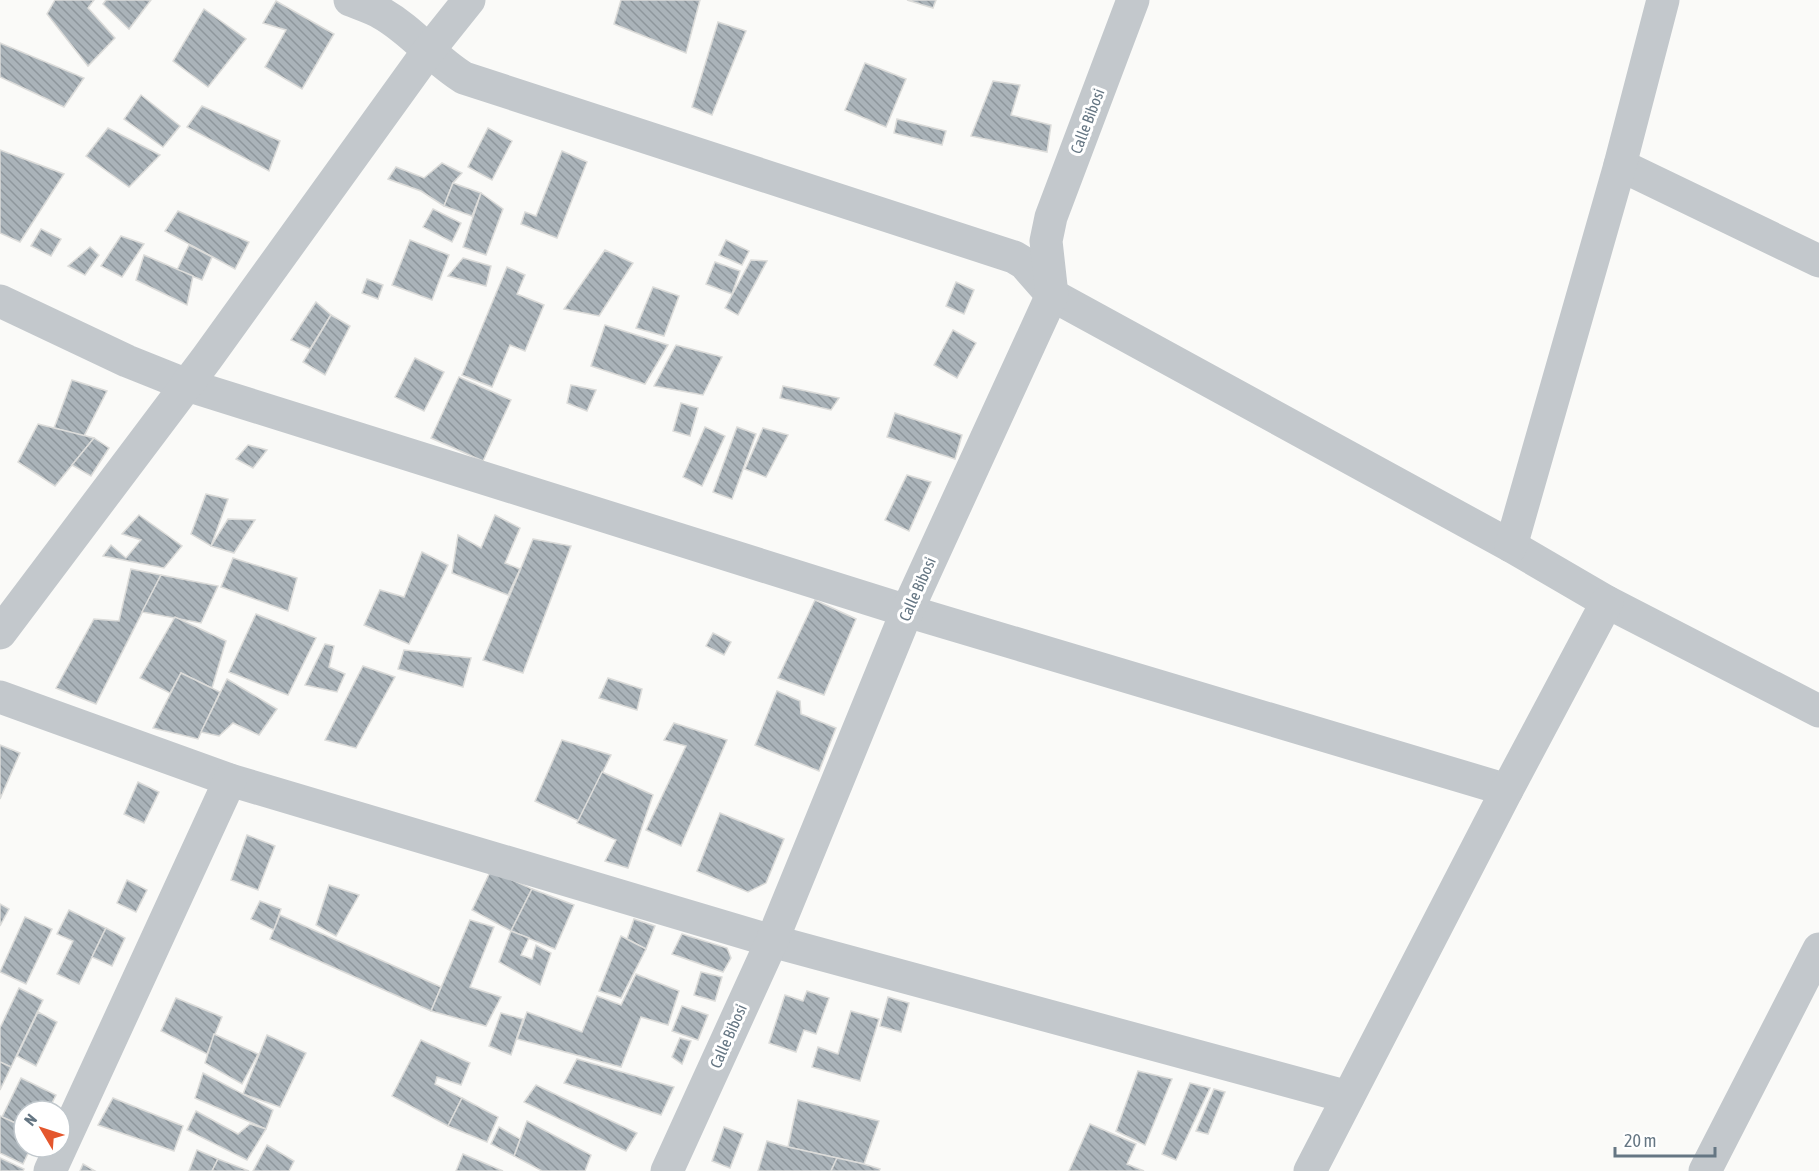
<svg xmlns="http://www.w3.org/2000/svg" width="1819" height="1171" font-family="'Asap Condensed',sans-serif">
<style>
.building{fill:url(#building-back-hatch);stroke:#dcdcda;stroke-width:1.5}
.lines{fill:none;stroke-linecap:round;stroke-linejoin:round}
.minor{stroke:#c3c8cc;stroke-width:33}
.labels{text-anchor:middle;dominant-baseline:central;stroke-width:6;stroke-linejoin:round;paint-order:stroke}
.street-label{font-size:16px;fill:#657683;stroke:#fff}
</style>
<defs>
<pattern id="building-back-hatch" width="6" height="6" patternUnits="userSpaceOnUse" patternTransform="scale(1.5)"><rect width="6" height="6" fill="#aab3b9"/><path d="M-1 5l2 2M0 0l6 6M5-1l2 2" fill="none" stroke="#8e969c"/></pattern>
</defs>
<rect width="100%" height="100%" fill="#fafaf8"/>
<g class="building">
<path d="M55,0H94L88,8L115,38L88,66L47,14Z"/>
<path d="M106,0H151L129,29L103,4Z"/>
<path d="M621,0H700L686,53L614,24Z"/>
<path d="M907,0H936L933,8Z"/>
<path d="M276,1L334,34L302,89L265,67L286,30L263,23Z"/>
<path d="M204,9L246,39L208,87L173,61Z"/>
<path d="M718,22L746,31L712,115L692,107Z"/>
<path d="M0,43L84,78L64,107L0,77Z"/>
<path d="M865,63L906,79L886,127L845,110Z"/>
<path d="M993,81L1020,85L1011,115L1051,125L1047,152L971,136Z"/>
<path d="M141,95L180,126L163,147L124,119Z"/>
<path d="M202,106L280,141L269,171L187,127Z"/>
<path d="M897,119L946,131L942,145L894,133Z"/>
<path d="M108,128L160,155L129,187L86,156Z"/>
<path d="M488,128L512,141L492,180L468,167Z"/>
<path d="M0,150L64,174L20,242L0,233Z"/>
<path d="M562,151L587,162L557,238L521,224L525,212L536,216Z"/>
<path d="M442,163L462,173L453,183L444,206L421,191L388,179L396,167L424,178Z"/>
<path d="M453,183L481,193L472,216L444,206Z"/>
<path d="M481,193L503,209L486,255L463,247Z"/>
<path d="M433,209L461,223L452,242L423,227Z"/>
<path d="M178,211L249,242L235,269L165,231Z"/>
<path d="M41,229L61,239L51,256L31,246Z"/>
<path d="M121,236L144,244L122,277L101,266Z"/>
<path d="M410,240L449,255L432,300L392,285Z"/>
<path d="M726,240L749,251L742,265L719,255Z"/>
<path d="M189,245L212,257L202,280L177,270Z"/>
<path d="M90,247L99,255L85,275L68,266Z"/>
<path d="M605,250L633,263L599,316L564,309Z"/>
<path d="M144,255L193,276L187,305L136,280Z"/>
<path d="M463,258L491,266L486,286L448,276Z"/>
<path d="M751,260L767,261L738,315L725,308Z"/>
<path d="M715,262L740,271L732,294L706,284Z"/>
<path d="M507,267L525,275L517,294L544,305L525,351L510,345L492,387L462,375Z"/>
<path d="M367,279L383,285L378,299L362,293Z"/>
<path d="M956,282L974,290L964,314L946,306Z"/>
<path d="M653,287L679,296L664,336L636,328Z"/>
<path d="M316,302L331,315L310,349L291,340Z"/>
<path d="M331,315L350,326L325,375L303,362Z"/>
<path d="M605,325L668,345L645,384L591,366Z"/>
<path d="M953,330L976,343L957,378L934,365Z"/>
<path d="M676,345L722,357L703,395L654,386Z"/>
<path d="M415,358L444,372L424,411L395,397Z"/>
<path d="M459,377L511,400L483,461L431,438Z"/>
<path d="M72,380L107,391L84,436L54,428Z"/>
<path d="M571,385L596,390L587,411L567,403Z"/>
<path d="M783,386L839,398L831,410L780,398Z"/>
<path d="M681,403L698,408L690,436L673,431Z"/>
<path d="M895,413L962,435L955,459L887,437Z"/>
<path d="M38,424L94,438L55,486L18,462Z"/>
<path d="M705,427L725,436L702,486L683,477Z"/>
<path d="M737,427L756,434L732,499L713,492Z"/>
<path d="M763,428L788,435L766,477L745,469Z"/>
<path d="M94,438L109,448L91,476L72,465Z"/>
<path d="M248,445L267,450L253,468L236,459Z"/>
<path d="M907,475L931,482L909,531L885,520Z"/>
<path d="M206,494L228,499L211,546L191,534Z"/>
<path d="M139,515L182,546L164,568L103,556L111,545L126,558L141,540L122,534Z"/>
<path d="M495,515L520,528L505,563L520,569L508,595L452,573L458,535L481,548Z"/>
<path d="M228,519L255,520L234,553L211,546Z"/>
<path d="M533,539L571,546L523,673L483,660Z"/>
<path d="M422,552L448,565L409,644L364,625L380,590L404,597Z"/>
<path d="M233,558L297,578L288,611L221,587Z"/>
<path d="M131,569L161,575L96,704L56,688L94,619L119,621Z"/>
<path d="M161,575L218,586L201,623L142,612Z"/>
<path d="M815,600L856,619L824,695L778,678Z"/>
<path d="M256,614L316,638L288,695L229,672Z"/>
<path d="M175,617L226,641L212,688L181,673L170,693L140,678Z"/>
<path d="M713,633L731,642L724,655L706,646Z"/>
<path d="M325,644L334,646L329,667L345,674L337,692L305,685Z"/>
<path d="M404,650L471,658L463,687L398,669Z"/>
<path d="M363,666L395,677L356,748L325,740Z"/>
<path d="M181,673L220,692L198,739L153,728Z"/>
<path d="M608,678L642,689L637,710L599,698Z"/>
<path d="M227,679L277,709L259,735L233,723L219,736L201,732Z"/>
<path d="M777,691L800,701L801,714L836,728L819,771L755,745Z"/>
<path d="M674,723L727,740L681,846L646,830L686,746L664,740Z"/>
<path d="M562,740L611,755L579,821L535,801Z"/>
<path d="M0,745L20,753L0,799Z"/>
<path d="M602,772L653,795L628,868L605,861L616,840L577,823Z"/>
<path d="M138,782L159,792L144,823L124,814Z"/>
<path d="M720,813L784,839L766,883L748,892L697,871Z"/>
<path d="M247,835L275,846L258,890L231,880Z"/>
<path d="M491,870L532,889L511,931L472,910Z"/>
<path d="M127,880L147,890L136,912L117,903Z"/>
<path d="M329,885L359,895L336,936L316,925Z"/>
<path d="M532,889L574,905L555,949L511,931Z"/>
<path d="M260,901L281,909L274,930L251,919Z"/>
<path d="M0,904L9,909L0,926Z"/>
<path d="M69,910L106,928L79,984L57,974L73,941L57,934Z"/>
<path d="M280,915L441,987L431,1011L270,939Z"/>
<path d="M25,917L52,929L26,984L0,972Z"/>
<path d="M634,919L655,926L646,949L627,939Z"/>
<path d="M470,920L494,927L470,987L501,997L486,1026L431,1011Z"/>
<path d="M106,928L125,938L112,966L92,957Z"/>
<path d="M511,931L529,938L521,955L532,959L536,945L551,953L540,985L499,962Z"/>
<path d="M682,934L727,948L731,958L723,972L672,954Z"/>
<path d="M621,936L646,949L621,998L599,991Z"/>
<path d="M701,972L722,977L715,1001L694,995Z"/>
<path d="M636,974L679,991L668,1025L641,1017L621,1067L517,1039L527,1012L582,1032L597,996L621,1005Z"/>
<path d="M19,988L43,1000L11,1067L0,1062V1028Z"/>
<path d="M807,991L829,998L816,1034L804,1030L796,1052L769,1043L785,995L803,1001Z"/>
<path d="M888,997L909,1003L901,1032L880,1026Z"/>
<path d="M176,998L222,1017L207,1054L161,1031Z"/>
<path d="M682,1006L708,1015L698,1040L672,1031Z"/>
<path d="M851,1011L879,1019L860,1081L812,1067L818,1047L838,1054Z"/>
<path d="M38,1012L57,1022L36,1066L17,1056Z"/>
<path d="M501,1013L523,1019L511,1055L489,1046Z"/>
<path d="M214,1034L258,1054L242,1084L205,1063Z"/>
<path d="M267,1035L306,1053L280,1107L243,1094Z"/>
<path d="M680,1038L691,1041L682,1064L672,1057Z"/>
<path d="M421,1040L470,1063L461,1085L437,1077L435,1084L462,1098L448,1126L392,1096Z"/>
<path d="M577,1059L674,1087L661,1115L564,1083Z"/>
<path d="M0,1062L11,1067L0,1090Z"/>
<path d="M1138,1071L1172,1079L1145,1145L1116,1131Z"/>
<path d="M203,1073L273,1110L266,1129L195,1098Z"/>
<path d="M21,1078L56,1095L48,1111H24V1127L2,1117Z"/>
<path d="M1190,1083L1210,1088L1176,1160L1162,1154Z"/>
<path d="M536,1085L637,1133L626,1151L524,1102Z"/>
<path d="M1214,1089L1225,1092L1208,1134L1196,1131Z"/>
<path d="M113,1098L183,1126L174,1151L98,1125Z"/>
<path d="M462,1098L498,1117L487,1142L448,1126Z"/>
<path d="M798,1100L879,1121L864,1164L788,1147Z"/>
<path d="M196,1111L238,1134L250,1124L266,1129L247,1160L187,1130Z"/>
<path d="M0,1116L24,1127V1147H31L23,1164L0,1153Z"/>
<path d="M527,1121L591,1155L585,1171H542L514,1156Z"/>
<path d="M1090,1124L1136,1144L1127,1164L1144,1171H1069Z"/>
<path d="M499,1127L520,1139L514,1156L491,1144Z"/>
<path d="M724,1127L743,1134L730,1168L712,1161Z"/>
<path d="M767,1141L788,1147L837,1158L831,1171H758Z"/>
<path d="M267,1145L294,1161L289,1171H253Z"/>
<path d="M197,1150L218,1159L212,1171H189Z"/>
<path d="M463,1154L503,1171H456Z"/>
<path d="M0,1158L24,1169L23,1171H0Z"/>
<path d="M837,1158L864,1164L880,1169L879,1171H831Z"/>
<path d="M218,1159L249,1171H212Z"/>
<path d="M83,1164L95,1171H80Z"/>
</g>
<g class="lines">
<g class="minor">
<path d="M350,0C360,4 372,8 381,13C412,30 434,60 464,78L1014,257L1024,263L1052,295L1511,546L1607,602L1819,711"/>
<path d="M1620,165L1819,261"/>
<path d="M0,301L127,361L187,385L907,611L1507,790"/>
<path d="M1511,546L1620,165L1663,0"/>
<path d="M0,633L207,358L429,50L469,0"/>
<path d="M0,697L230,780L772,941L1348,1097"/>
<path d="M50,1171L230,780"/>
<path d="M667,1171L772,941L907,611L1052,295L1046,241L1051,217L1133,0"/>
<path d="M1310,1171L1507,790L1607,602"/>
<path d="M1705,1171L1819,949"/>
</g>
</g>
<g class="labels">
<g class="street-label">
<text transform="translate(1087 121) rotate(-69)">Calle Bibosi</text>
<text transform="translate(917 589) rotate(-66)">Calle Bibosi</text>
<text transform="translate(728 1036) rotate(-66)">Calle Bibosi</text>
</g>
</g>
<g transform="translate(42 1129) rotate(309)"><circle r="28" fill="#ffffff" stroke="#c1c8cd" stroke-width="1.5"/>
<path d="M0-4.5L10 22L0 15L-10 22Z" fill="#e4572e"/>
<text y="-9" font-size="16" font-weight="bold" text-anchor="middle" fill="#657683">N</text>
</g>
<path d="M1615 1147v9h100v-9" fill="none" stroke="#657683" stroke-width="3"/>
<text x="1624" y="1147" font-size="18" fill="#657683" stroke="#ffffff" stroke-width="4.5" paint-order="stroke">20 m</text>
</svg>
